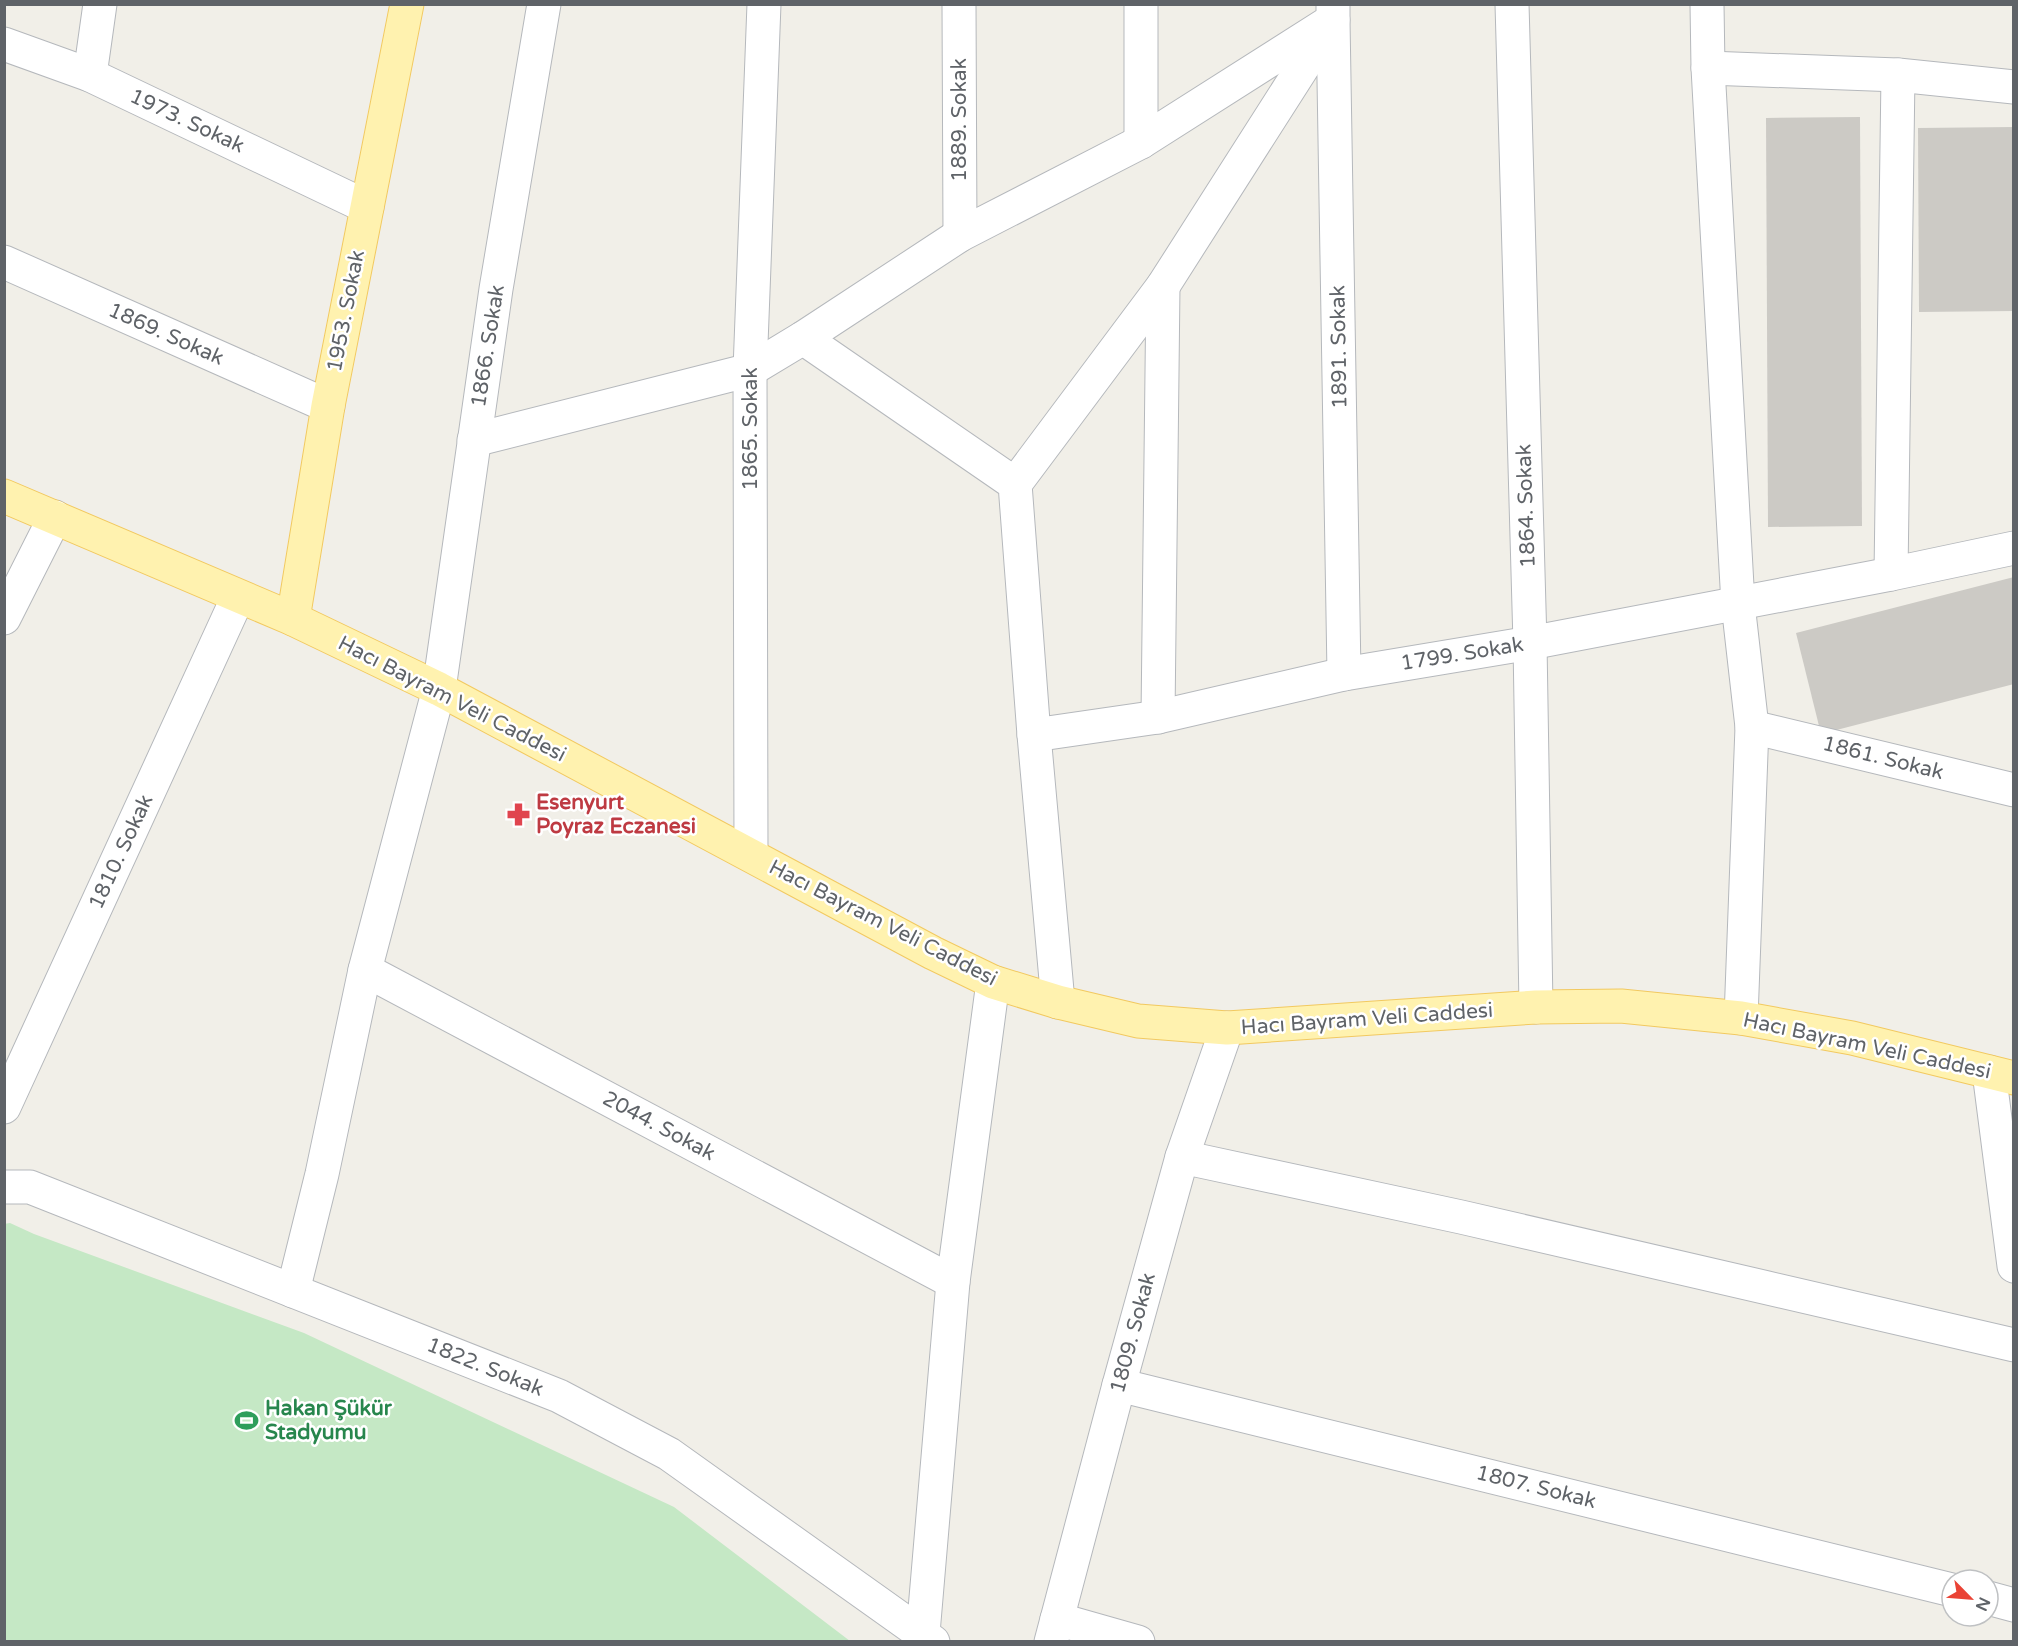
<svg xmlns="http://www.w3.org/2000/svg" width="2018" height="1646" font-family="'Varela Round',sans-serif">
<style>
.green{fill:#c5e8c5}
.building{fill:#cccac5}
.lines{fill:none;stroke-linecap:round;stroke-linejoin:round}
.minor-casing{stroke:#b5b8bc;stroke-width:35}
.major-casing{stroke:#f2c960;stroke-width:35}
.minor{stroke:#fff;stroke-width:33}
.major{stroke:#fff2af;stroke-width:33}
.labels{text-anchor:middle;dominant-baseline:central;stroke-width:5;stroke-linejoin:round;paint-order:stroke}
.street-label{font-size:21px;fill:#5f6368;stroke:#fff}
.health-label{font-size:21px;font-weight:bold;fill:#be3a42;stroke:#fff;text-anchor:start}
.leisure-label{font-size:21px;font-weight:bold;fill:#27864d;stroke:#fff;text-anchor:start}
</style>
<rect width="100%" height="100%" fill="#f1efe8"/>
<path class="green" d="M10,1223L34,1234L304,1333L674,1507L850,1641H5L4,1224Z"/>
<g class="building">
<path d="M1860,117L1862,526L1768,527L1766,118Z"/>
<path d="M2014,127V311L1919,312L1918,128Z"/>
<path d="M2014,577V684L1821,734L1796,633Z"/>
</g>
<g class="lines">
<defs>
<g id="minor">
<path d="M959,4L960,235"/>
<path d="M1512,4L1530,643L1536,1007"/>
<path d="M1707,4L1708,68L1738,604L1752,727L1741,1018"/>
<path d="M1333,20L1344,674"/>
<path d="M4,44L90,75L367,207"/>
<path d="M1708,68L1898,75L2014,87"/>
<path d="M90,75L100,4"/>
<path d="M1898,75L1891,574L2014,548"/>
<path d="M1141,142V4"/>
<path d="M4,262L328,406"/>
<path d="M803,338L1015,484L1034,735L1058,1002"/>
<path d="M474,440L750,370L803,338L960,235L1141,142L1333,20V4"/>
<path d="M1015,484L1163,286L1327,29"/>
<path d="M4,618L55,517"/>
<path d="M1158,717L1163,286"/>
<path d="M1752,727L2014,790"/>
<path d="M1034,735L1158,717L1344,674L1530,643L1891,574"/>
<path d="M751,855L750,370L764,4"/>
<path d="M365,970L953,1282"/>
<path d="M1989,1072L2014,1266"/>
<path d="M4,1107L238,597"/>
<path d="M1182,1157L1461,1217L2014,1345"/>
<path d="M4,1187H30L559,1396L669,1454L933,1642"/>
<path d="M293,1291L322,1174L365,970L439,689L496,289L544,4"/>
<path d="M1119,1385L1952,1590"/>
<path d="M1988,1598L2014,1605"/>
<path d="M1057,1619L1138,1642"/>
<path d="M923,1633L953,1282L993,982"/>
<path d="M1051,1642L1119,1385L1182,1157L1227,1028"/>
</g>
<g id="major">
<path d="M4,496L293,619L439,689L933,953L993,982L1058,1002L1138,1021L1227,1028L1536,1007L1621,1006L1741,1018L1852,1038L2014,1078"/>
<path d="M293,619L328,406L407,4"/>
</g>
</defs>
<use href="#minor" class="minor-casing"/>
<use href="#major" class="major-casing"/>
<use href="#minor" class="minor"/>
<use href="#major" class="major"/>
</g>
<defs>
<symbol id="pharmacy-bare" viewBox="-9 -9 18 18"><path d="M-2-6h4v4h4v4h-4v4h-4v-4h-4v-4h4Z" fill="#e0444e" stroke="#fff" stroke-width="2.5" paint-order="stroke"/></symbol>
<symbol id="stadium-bare" viewBox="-9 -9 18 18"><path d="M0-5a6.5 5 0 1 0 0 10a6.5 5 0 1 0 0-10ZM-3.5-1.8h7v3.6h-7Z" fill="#2e9e5b" stroke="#fff" stroke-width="2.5" paint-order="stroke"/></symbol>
</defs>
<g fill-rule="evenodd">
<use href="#pharmacy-bare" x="502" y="798" width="33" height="33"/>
<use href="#stadium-bare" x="230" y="1404" width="33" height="33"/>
</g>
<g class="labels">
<g class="street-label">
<text transform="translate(959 120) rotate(-90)">1889. Sokak</text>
<text transform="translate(187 121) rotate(25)">1973. Sokak</text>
<text transform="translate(346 311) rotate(-79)">1953. Sokak</text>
<text transform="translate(166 334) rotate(24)">1869. Sokak</text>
<text transform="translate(488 346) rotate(-81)">1866. Sokak</text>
<text transform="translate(1339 347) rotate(-91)">1891. Sokak</text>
<text transform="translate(750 429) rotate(-90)">1865. Sokak</text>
<text transform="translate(1526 506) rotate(-92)">1864. Sokak</text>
<text transform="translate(1462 654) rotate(-9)">1799. Sokak</text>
<text transform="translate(452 699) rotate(27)">Hacı Bayram Veli Caddesi</text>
<text transform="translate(1883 758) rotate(14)">1861. Sokak</text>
<text transform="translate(121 852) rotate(-65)">1810. Sokak</text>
<text transform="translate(883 923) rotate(27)">Hacı Bayram Veli Caddesi</text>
<text transform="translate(1367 1019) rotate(-4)">Hacı Bayram Veli Caddesi</text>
<text transform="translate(1867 1046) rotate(12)">Hacı Bayram Veli Caddesi</text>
<text transform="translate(659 1126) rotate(28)">2044. Sokak</text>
<text transform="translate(1133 1333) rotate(-75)">1809. Sokak</text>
<text transform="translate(485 1367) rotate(22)">1822. Sokak</text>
<text transform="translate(1536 1487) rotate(14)">1807. Sokak</text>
</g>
<g class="health-label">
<text x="536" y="802">Esenyurt<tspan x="536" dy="24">Poyraz Eczanesi</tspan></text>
</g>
<g class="leisure-label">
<text x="265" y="1408">Hakan Şükür<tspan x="265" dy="24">Stadyumu</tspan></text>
</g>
</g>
<rect width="2018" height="1646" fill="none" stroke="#5f6368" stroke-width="12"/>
<g transform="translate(1970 1598) rotate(115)"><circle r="28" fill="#ffffff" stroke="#bfc1c3" stroke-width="1.5"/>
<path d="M0-4.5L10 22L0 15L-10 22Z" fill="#ea4335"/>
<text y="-9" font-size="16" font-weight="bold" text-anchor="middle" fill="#5f6368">N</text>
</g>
</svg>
